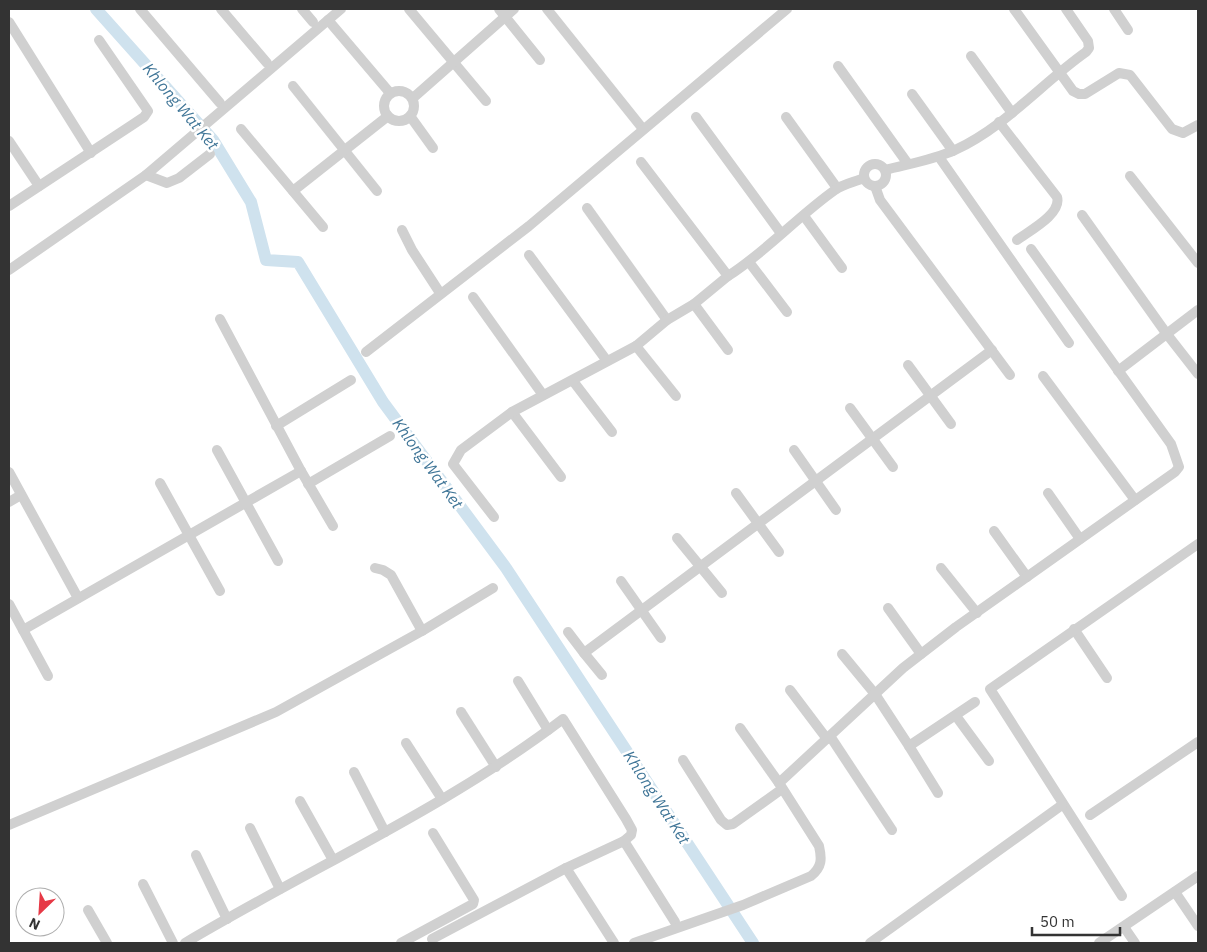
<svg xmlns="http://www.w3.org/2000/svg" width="1207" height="952" font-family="'IBM Plex Sans',sans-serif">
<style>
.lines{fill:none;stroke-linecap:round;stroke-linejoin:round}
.canal{stroke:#cfe2ee;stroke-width:12}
.street{stroke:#d0d0d0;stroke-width:10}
.labels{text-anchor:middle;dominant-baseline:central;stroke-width:5;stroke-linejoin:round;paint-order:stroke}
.water-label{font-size:16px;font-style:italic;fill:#3f7597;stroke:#fff}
</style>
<rect width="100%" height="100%" fill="#fff"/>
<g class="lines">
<path class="canal" d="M96,9L213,140L251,202L266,260L298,262L383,402L506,568L753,943"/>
<g class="street">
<path d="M140,9L220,103"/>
<path d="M221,9L267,63"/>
<path d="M302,9L313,22"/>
<path d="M409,9L486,101"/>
<path d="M499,9L540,60"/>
<path d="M547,9L643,129"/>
<path d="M1014,9L1073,91L1079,94H1085L1119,73L1130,75L1172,129L1183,133L1198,125"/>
<path d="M1114,9L1128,30"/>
<path d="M328,20L390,93"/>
<path d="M9,22L91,153"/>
<path d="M971,56L1012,113"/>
<path d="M838,66L908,164"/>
<path d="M293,86L377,191"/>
<circle cx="399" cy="106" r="15"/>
<path d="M912,94L953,151"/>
<path d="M413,98L514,9"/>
<path d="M410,116L433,148"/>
<path d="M696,117L780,232"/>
<path d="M786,117L837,188"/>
<path d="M999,122L1057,197C1062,214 1029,231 1017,240"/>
<path d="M241,129L323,227"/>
<path d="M9,141L39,186"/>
<path d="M939,157L1069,343"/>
<circle cx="875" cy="175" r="11"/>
<path d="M885,170C908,164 933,160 955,150C1005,127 1042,83 1086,52L1089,48L1088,41L1066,9"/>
<path d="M146,175L167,183L179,178L210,154"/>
<path d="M1130,176L1198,263"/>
<path d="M875,186L880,200L1010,375"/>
<path d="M293,191L388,116"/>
<path d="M9,206L132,125L144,117L148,111L99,40"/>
<path d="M587,208L667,320"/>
<path d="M1082,215L1166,333L1198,374"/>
<path d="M804,216L842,268"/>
<path d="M402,230L412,250L440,293"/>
<path d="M529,255L607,361"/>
<path d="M749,262L787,312"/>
<path d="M9,270L146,175L341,9"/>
<path d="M728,276C766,252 798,216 835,190C843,184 855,182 864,178"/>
<path d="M473,297L543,395"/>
<path d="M694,304L728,350"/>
<path d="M220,319L301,471L333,526"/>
<path d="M636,346L676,396"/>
<path d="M366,352L529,226L787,9"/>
<path d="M908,365L951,424"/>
<path d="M1118,371L1198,310"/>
<path d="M1043,376L1135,500"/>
<path d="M573,381L612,432"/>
<path d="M850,408L893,467"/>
<path d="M512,412L561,477"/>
<path d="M276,426L351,380"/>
<path d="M217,450L278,561"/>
<path d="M794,450L836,510"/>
<path d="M9,472L78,598"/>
<path d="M160,483L220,591"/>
<path d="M308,484L390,436"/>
<path d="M736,493L779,552"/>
<path d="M1048,493L1080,539"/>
<path d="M9,502L21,495"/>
<path d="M494,517L453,464L461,450L512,412L636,346L667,320L694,304L728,276L641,162"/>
<path d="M994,531L1027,577"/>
<path d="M677,538L722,593"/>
<path d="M375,568L383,570L391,575L422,631"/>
<path d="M941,568L977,613"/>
<path d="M621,581L661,638"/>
<path d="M9,604L48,676"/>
<path d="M888,608L921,654"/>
<path d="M1074,629L1107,678"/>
<path d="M23,630L301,471"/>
<path d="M568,632L584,653L992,350"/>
<path d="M584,653L602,675"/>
<path d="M842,654L875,694L909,746L975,702"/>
<path d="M518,681L548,730"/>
<path d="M790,690L827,739"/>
<path d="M461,712L496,767"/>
<path d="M956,716L989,761"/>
<path d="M740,728L779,783"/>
<path d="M830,736L892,830"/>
<path d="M406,743L442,799"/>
<path d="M909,746L938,793"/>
<path d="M683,760L721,820L727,825L733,824L782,789"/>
<path d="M354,772L385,832"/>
<path d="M300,801L333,860"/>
<path d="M1090,815L1198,742"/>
<path d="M9,825L276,712L422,631L493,588"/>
<path d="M250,828L280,889"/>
<path d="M624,841L675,922"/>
<path d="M196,855L227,919"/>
<path d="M566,868L614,943"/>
<path d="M143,884L173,943"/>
<path d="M1175,892L1198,926"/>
<path d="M1122,896L990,689L1198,544"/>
<path d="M88,910L107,943"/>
<path d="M1124,927L1135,943"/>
<path d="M185,943C311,868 446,808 563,719L626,819L632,830L631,835L624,841L566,868L432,939"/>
<path d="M401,943L473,904L474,900L433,833"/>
<path d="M634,943L743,905L811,876C822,867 822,859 819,846L779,783L903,668L956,627L1175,472L1179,467L1171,444L1031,249"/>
<path d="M870,943L1062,805"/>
<path d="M1099,943L1198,876"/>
</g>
</g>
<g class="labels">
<g class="water-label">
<text transform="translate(181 106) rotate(50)">Khlong Wat Ket</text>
<text transform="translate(428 463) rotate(54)">Khlong Wat Ket</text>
<text transform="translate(657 797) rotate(57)">Khlong Wat Ket</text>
</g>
</g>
<rect width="1207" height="952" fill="none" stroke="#333333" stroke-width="20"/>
<g transform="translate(40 912) rotate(205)"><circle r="24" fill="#ffffff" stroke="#adadad"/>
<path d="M0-4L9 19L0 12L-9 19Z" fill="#e63946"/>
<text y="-8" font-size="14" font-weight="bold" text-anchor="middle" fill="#333333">N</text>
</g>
<path d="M1032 927v8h88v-8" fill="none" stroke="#333333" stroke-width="2.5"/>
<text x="1040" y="927" font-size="15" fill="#333333" stroke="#ffffff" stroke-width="4" paint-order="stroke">50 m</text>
</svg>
